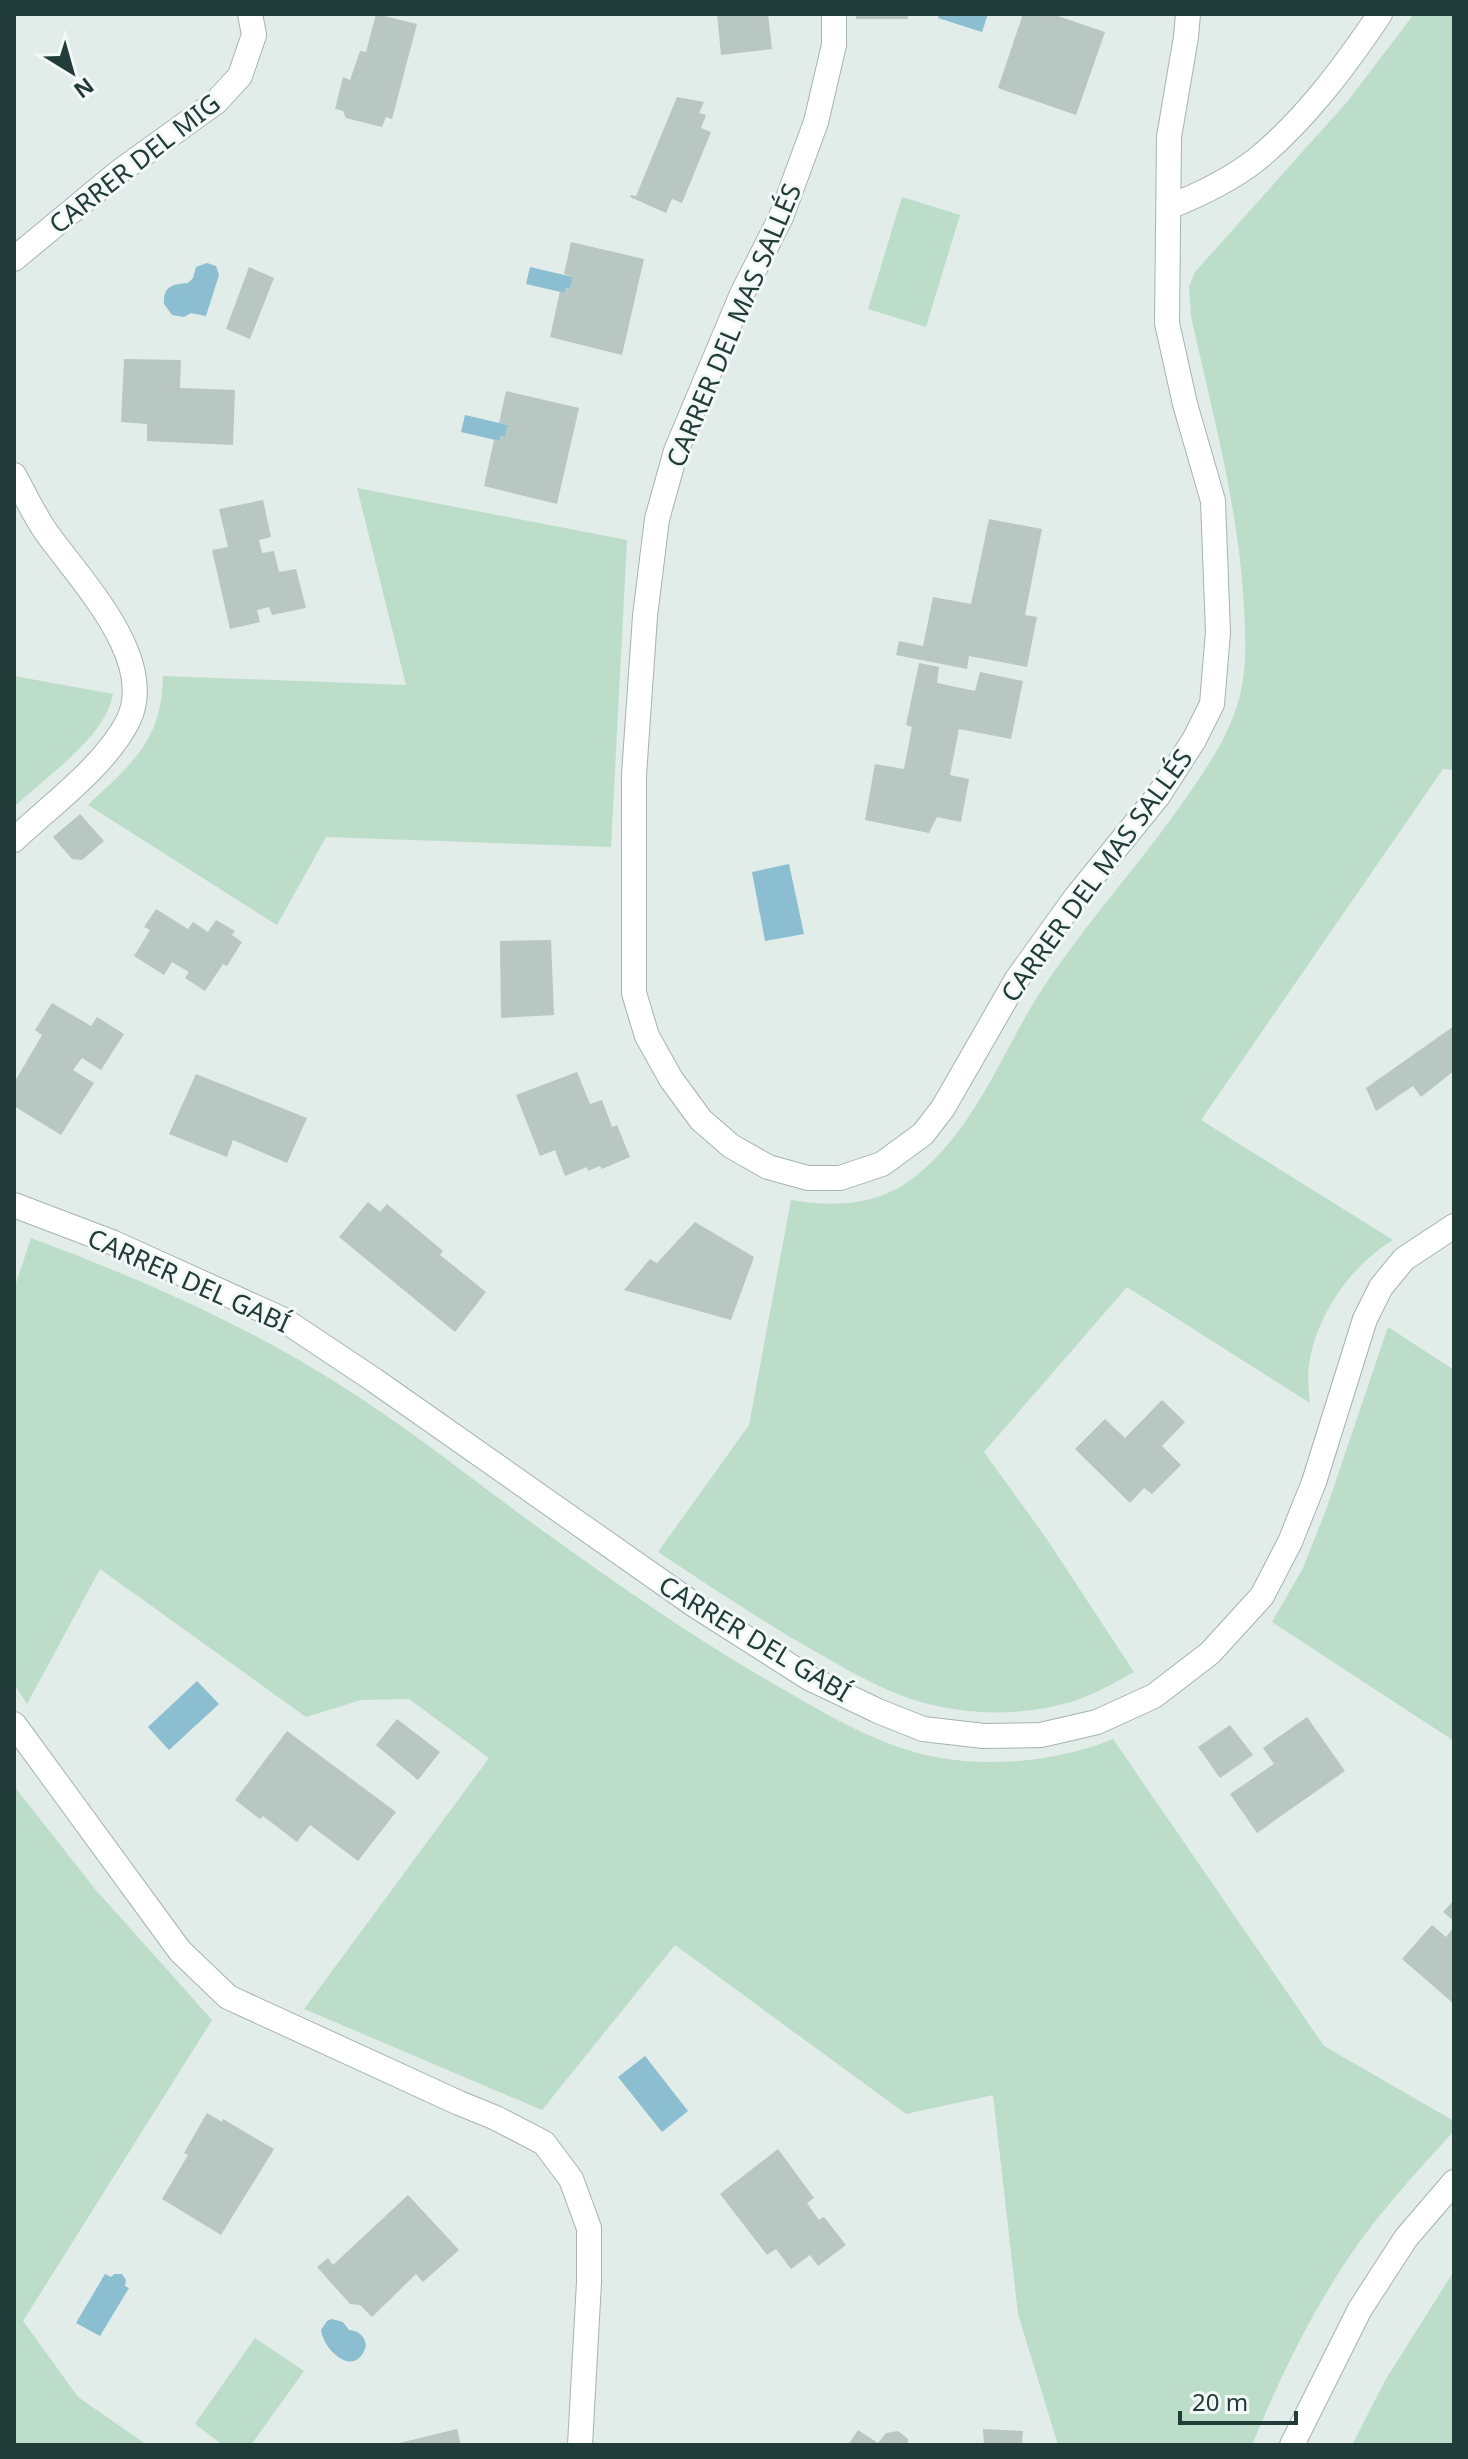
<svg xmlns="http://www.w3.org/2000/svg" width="1468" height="2459" font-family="'Noto Sans',sans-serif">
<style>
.green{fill:#bcddc9}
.water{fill:#8bbed0}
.building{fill:#b8c7c2}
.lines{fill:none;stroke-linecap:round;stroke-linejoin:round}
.minor-casing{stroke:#a5b4b1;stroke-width:26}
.minor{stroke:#fff;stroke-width:24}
.labels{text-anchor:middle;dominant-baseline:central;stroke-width:6;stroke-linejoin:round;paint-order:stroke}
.street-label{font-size:26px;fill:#223d39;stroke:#f3f9f7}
</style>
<rect width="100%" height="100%" fill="#e2ece9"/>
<g class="green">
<path d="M1414,14H1454V770L1443,769L1201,1120L1393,1240C1350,1266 1316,1316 1309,1365C1307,1377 1309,1391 1310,1403L1127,1287L984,1452L1046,1538L1134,1672C1114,1683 1095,1694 1074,1701C1015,1719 945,1716 888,1690C864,1680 841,1666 818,1653C763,1622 711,1587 658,1552L749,1425L791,1200C832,1207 877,1206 912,1179C979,1128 1004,1043 1051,976C1096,911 1149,853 1193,788C1214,757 1236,723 1242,685C1247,659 1245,633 1244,607C1239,508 1212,412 1191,316L1189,286L1195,272L1347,102Z"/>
<path d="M902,197L960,215L926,327L868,309Z"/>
<path d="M357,488L627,540L611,847L326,837L277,925L88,805C132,763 162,741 163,676L406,685Z"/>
<path d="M14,676L113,694C105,738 45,777 14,807Z"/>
<path d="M31,1238C141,1279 249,1326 348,1390C415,1433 478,1484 543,1531C618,1585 694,1638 774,1684C831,1717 889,1753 955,1760C1007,1766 1064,1759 1113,1739L1324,2046L1454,2121V2131C1421,2167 1387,2204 1358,2244C1314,2306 1281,2375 1252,2445H1058L1018,2314L993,2095L906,2114L675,1945L542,2110L304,2009L489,1758L409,1699L361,1700L306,1717L100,1569L27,1704L14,1684V1289Z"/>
<path d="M1388,1327L1454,1370V1741L1272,1622L1303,1568L1326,1510Z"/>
<path d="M14,1786L95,1889L212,2020L23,2321L78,2397L147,2445H14Z"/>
<path d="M1454,2271V2445H1352L1386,2379Z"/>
<path d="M255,2338L304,2371L251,2445H223L195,2424Z"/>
</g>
<g class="water">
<path d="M939,14H988L982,32L938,18Z"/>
<path d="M207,263L216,266L219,275L206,316L191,313L184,317L172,315L164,304C163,286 173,284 188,283L193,278L196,267Z"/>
<path d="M530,267L573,277L570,289L566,288L565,293L526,284Z"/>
<path d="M465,415L508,425L505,437L501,436L500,441L461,432Z"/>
<path d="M789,864L804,934L765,941L752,872Z"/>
<path d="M197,1681L219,1704L169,1750L148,1727Z"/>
<path d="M645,2056L688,2111L662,2132L618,2077Z"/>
<path d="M105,2274L111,2277L114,2274H122L126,2280L125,2286L129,2288L100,2336L76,2323Z"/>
<path d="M332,2319L343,2322L349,2330C359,2331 365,2336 366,2346C356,2379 324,2352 321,2330L327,2321Z"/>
</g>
<g class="building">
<path d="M376,14L417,24L392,119L386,117L382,127L346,118L343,111L335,109L343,77L350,80L360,51L366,52Z"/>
<path d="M717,14H768L772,49L721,55Z"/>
<rect x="856" y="14" width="52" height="5"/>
<path d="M1023,14H1052L1105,32L1076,115L998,88Z"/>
<path d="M677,97L704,102L699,113L706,115L701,128L711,132L682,203L672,199L666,213L630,197L631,195L636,196Z"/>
<path d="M571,242L644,259L622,355L550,337L560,291L565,293L566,288L570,289L573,277L564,274Z"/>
<path d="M249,267L274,278L250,339L226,329Z"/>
<path d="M124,359L181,360L180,388L235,390L233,445L147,441V424L121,422Z"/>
<path d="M506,391L579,408L557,504L484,486L494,440L500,441L501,436L505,437L508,425L499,423Z"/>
<path d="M263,500L271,537L259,540L262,553L274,551L279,572L296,569L306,608L272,615L269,607L257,610L260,622L230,629L212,550L228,547L219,509Z"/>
<path d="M989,519L1042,529L1025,615L1037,617L1027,667L969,656L967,669L896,655L899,641L923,646L933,597L971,604Z"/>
<path d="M919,663L939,667L937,683L975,691L980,672L1023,681L1011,739L959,729L950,775L969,779L961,822L937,817L929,833L865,820L875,764L904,769L912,727L906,725Z"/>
<path d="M80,814L104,841L82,860L72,859L53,837Z"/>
<path d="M156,909L188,929L193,922L208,932L216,920L235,931L232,935L242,942L227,966L223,964L205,991L185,978L189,972L172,962L164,975L134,956L150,930L144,927Z"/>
<path d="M551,940L554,1015L501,1018L500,941Z"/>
<path d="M52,1003L91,1026L97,1017L124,1034L101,1070L82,1058L73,1070L94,1083L61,1135L14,1106V1083L42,1035L35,1030Z"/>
<path d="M1454,1026V1071L1421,1097L1413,1086L1376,1111L1366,1088Z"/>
<path d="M577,1072L590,1104L602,1100L612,1127L617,1125L630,1157L602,1169L600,1166L588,1171L587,1167L565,1176L555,1150L540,1156L516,1095Z"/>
<path d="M196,1074L307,1118L287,1163L233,1140L227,1157L169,1134Z"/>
<path d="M368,1202L380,1212L387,1204L443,1251L440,1255L486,1292L455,1332L339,1237Z"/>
<path d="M695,1222L754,1257L731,1320L624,1290L650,1259L657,1263Z"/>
<path d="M1162,1400L1185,1422L1162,1446L1181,1465L1152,1494L1144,1488L1130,1503L1075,1449L1105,1419L1125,1438Z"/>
<path d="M1307,1717L1345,1771L1257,1833L1230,1794L1274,1764L1263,1748Z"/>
<path d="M397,1719L440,1752L418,1780L376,1745Z"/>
<path d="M1230,1725L1253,1755L1220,1778L1198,1747Z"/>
<path d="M287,1731L396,1812L358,1861L310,1825L297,1842L263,1816L260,1819L235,1800Z"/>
<path d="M1454,1900V1921L1443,1912Z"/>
<path d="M1432,1925L1446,1937L1454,1927V2004L1402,1959Z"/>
<path d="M207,2113L222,2122L223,2119L274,2149L221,2235L162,2199L188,2155L184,2153Z"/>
<path d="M778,2149L814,2198L807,2203L819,2220L824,2217L846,2245L818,2266L810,2255L791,2269L776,2249L767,2255L720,2194Z"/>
<path d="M408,2195L459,2250L423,2282L416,2274L372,2317L360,2305L350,2304L317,2267L328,2258L333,2265Z"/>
<path d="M457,2429L461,2445H395V2444Z"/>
<path d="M983,2429L1023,2431L1022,2445H984Z"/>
<path d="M858,2430L878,2443L886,2433L898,2431L908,2439V2445H848Z"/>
</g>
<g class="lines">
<defs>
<g id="minor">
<path d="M834,14V45L816,122L781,217L742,294L676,451L657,519L645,616L634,775V993L647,1036L671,1079L701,1120L731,1146L768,1167L808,1178H840L882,1164L923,1134L943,1108L1017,979L1076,897L1158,796L1194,740L1212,704L1218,632L1213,501L1185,404L1167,323L1169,137L1186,37L1188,14"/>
<path d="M1169,207C1199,195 1229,181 1256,160C1305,120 1345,66 1380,14"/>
<path d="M14,259L119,172L216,102L240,76L254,35L250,14"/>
<path d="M14,475C24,493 33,512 44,529C77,577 159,658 128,721C105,766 51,805 14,840"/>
<path d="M14,1205L114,1243L284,1320L374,1380L696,1606L809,1678L878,1711L923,1729L984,1736L1041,1735L1097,1722L1154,1696L1210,1653L1262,1596L1290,1542L1314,1482L1365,1319L1381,1287L1404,1259L1454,1226"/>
<path d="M14,1724L180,1951L228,1997L459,2103L496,2118L544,2143L571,2179L589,2228V2282L580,2445"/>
<path d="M1292,2445L1360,2309L1406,2238L1454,2182"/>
</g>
</defs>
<use href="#minor" class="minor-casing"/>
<use href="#minor" class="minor"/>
</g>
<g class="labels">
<g class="street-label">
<text transform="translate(134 163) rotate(-38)">CARRER DEL MIG</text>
<text transform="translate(733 325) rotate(-67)">CARRER DEL MAS SALLÉS</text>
<text transform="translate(1096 875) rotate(-54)">CARRER DEL MAS SALLÉS</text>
<text transform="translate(189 1280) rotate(24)">CARRER DEL GABÍ</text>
<text transform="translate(755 1638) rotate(31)">CARRER DEL GABÍ</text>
</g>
</g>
<rect width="1468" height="2459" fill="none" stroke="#223d39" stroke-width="32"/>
<g transform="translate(72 72) rotate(143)" stroke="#f3f9f7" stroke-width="6" paint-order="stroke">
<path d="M0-6L14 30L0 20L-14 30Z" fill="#223d39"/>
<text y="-12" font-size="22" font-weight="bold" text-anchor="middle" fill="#223d39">N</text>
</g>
<path d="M1180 2411v12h116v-12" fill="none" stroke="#223d39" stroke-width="4"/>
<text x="1192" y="2411" font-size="24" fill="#223d39" stroke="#f3f9f7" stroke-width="6" paint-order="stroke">20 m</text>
</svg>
